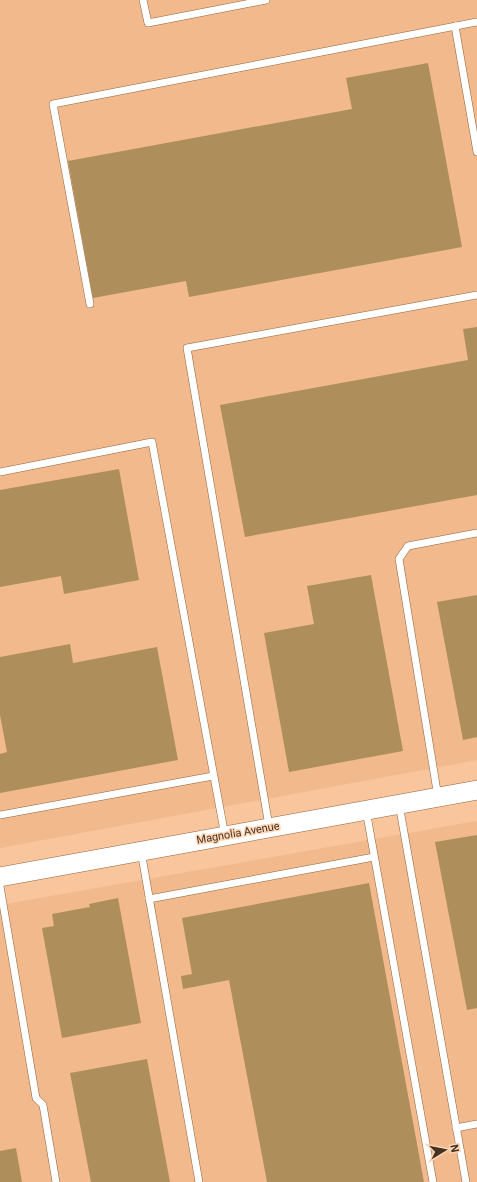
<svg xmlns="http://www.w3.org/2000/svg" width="477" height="1182" font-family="Roboto,sans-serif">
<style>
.built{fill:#f1b98c}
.building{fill:#ae8f5b}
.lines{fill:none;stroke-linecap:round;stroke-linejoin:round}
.service-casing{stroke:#90643e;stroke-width:8}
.tertiary-casing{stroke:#90643e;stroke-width:20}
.service{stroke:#fff;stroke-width:7}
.tertiary{stroke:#fff;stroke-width:19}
.labels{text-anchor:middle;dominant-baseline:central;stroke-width:3;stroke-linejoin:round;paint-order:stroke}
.street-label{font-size:11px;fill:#453221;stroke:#fed5b5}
</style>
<rect width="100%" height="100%" fill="#f8c59d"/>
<g class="built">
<path d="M0,0H477V760L0,848Z"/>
<path d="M477,821V1182H0V905Z"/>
</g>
<g class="building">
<path d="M428,63L462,247L189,297L186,281L93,298L68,161L352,109L346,78Z"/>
<path d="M477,327V495L245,537L220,405L468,360L463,329Z"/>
<path d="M119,469L139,580L64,594L61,576L0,587V490Z"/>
<path d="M371,575L403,751L289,772L264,633L314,624L307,586Z"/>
<path d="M477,595V737L463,740L437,602Z"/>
<path d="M70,644L73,663L157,647L178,760L0,793V754L7,752L0,715V657Z"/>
<path d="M477,835V1008L467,1010L435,842Z"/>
<path d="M369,883L424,1182H267L229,980L183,989L181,976L192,974L182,918Z"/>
<path d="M118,898L141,1023L62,1038L42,928L54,926L52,914L90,907L89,904Z"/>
<path d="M147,1059L170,1182H91L70,1073Z"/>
<path d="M16,1148L22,1182H0V1151Z"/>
</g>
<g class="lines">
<defs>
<g id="service">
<path d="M143,0L148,23L266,0"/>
<path d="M455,26L477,152"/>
<path d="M90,304L53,104L477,22"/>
<path d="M0,472L152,442L225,836"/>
<path d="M438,797L399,559L408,546L477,533"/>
<path d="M399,804L466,1182"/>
<path d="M366,810L433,1182"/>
<path d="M0,815L213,776"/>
<path d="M269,826L187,348L477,295"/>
<path d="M141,851L199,1182"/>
<path d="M0,886L36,1098L43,1105L56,1182"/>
<path d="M149,899L374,857"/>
<path d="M456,1128L477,1124"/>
</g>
<path id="tertiary" d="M0,877L477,790"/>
</defs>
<use href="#service" class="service-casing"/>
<use href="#tertiary" class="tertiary-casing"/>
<use href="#service" class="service"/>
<use href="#tertiary" class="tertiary"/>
</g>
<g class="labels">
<g class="street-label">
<text transform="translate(238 833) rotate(-10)">Magnolia Avenue</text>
</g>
</g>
<g transform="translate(445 1150) rotate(80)" stroke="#fed5b5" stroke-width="3" paint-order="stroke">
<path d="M0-3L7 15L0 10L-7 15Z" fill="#453221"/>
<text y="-6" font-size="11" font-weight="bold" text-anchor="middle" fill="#453221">N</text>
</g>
</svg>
